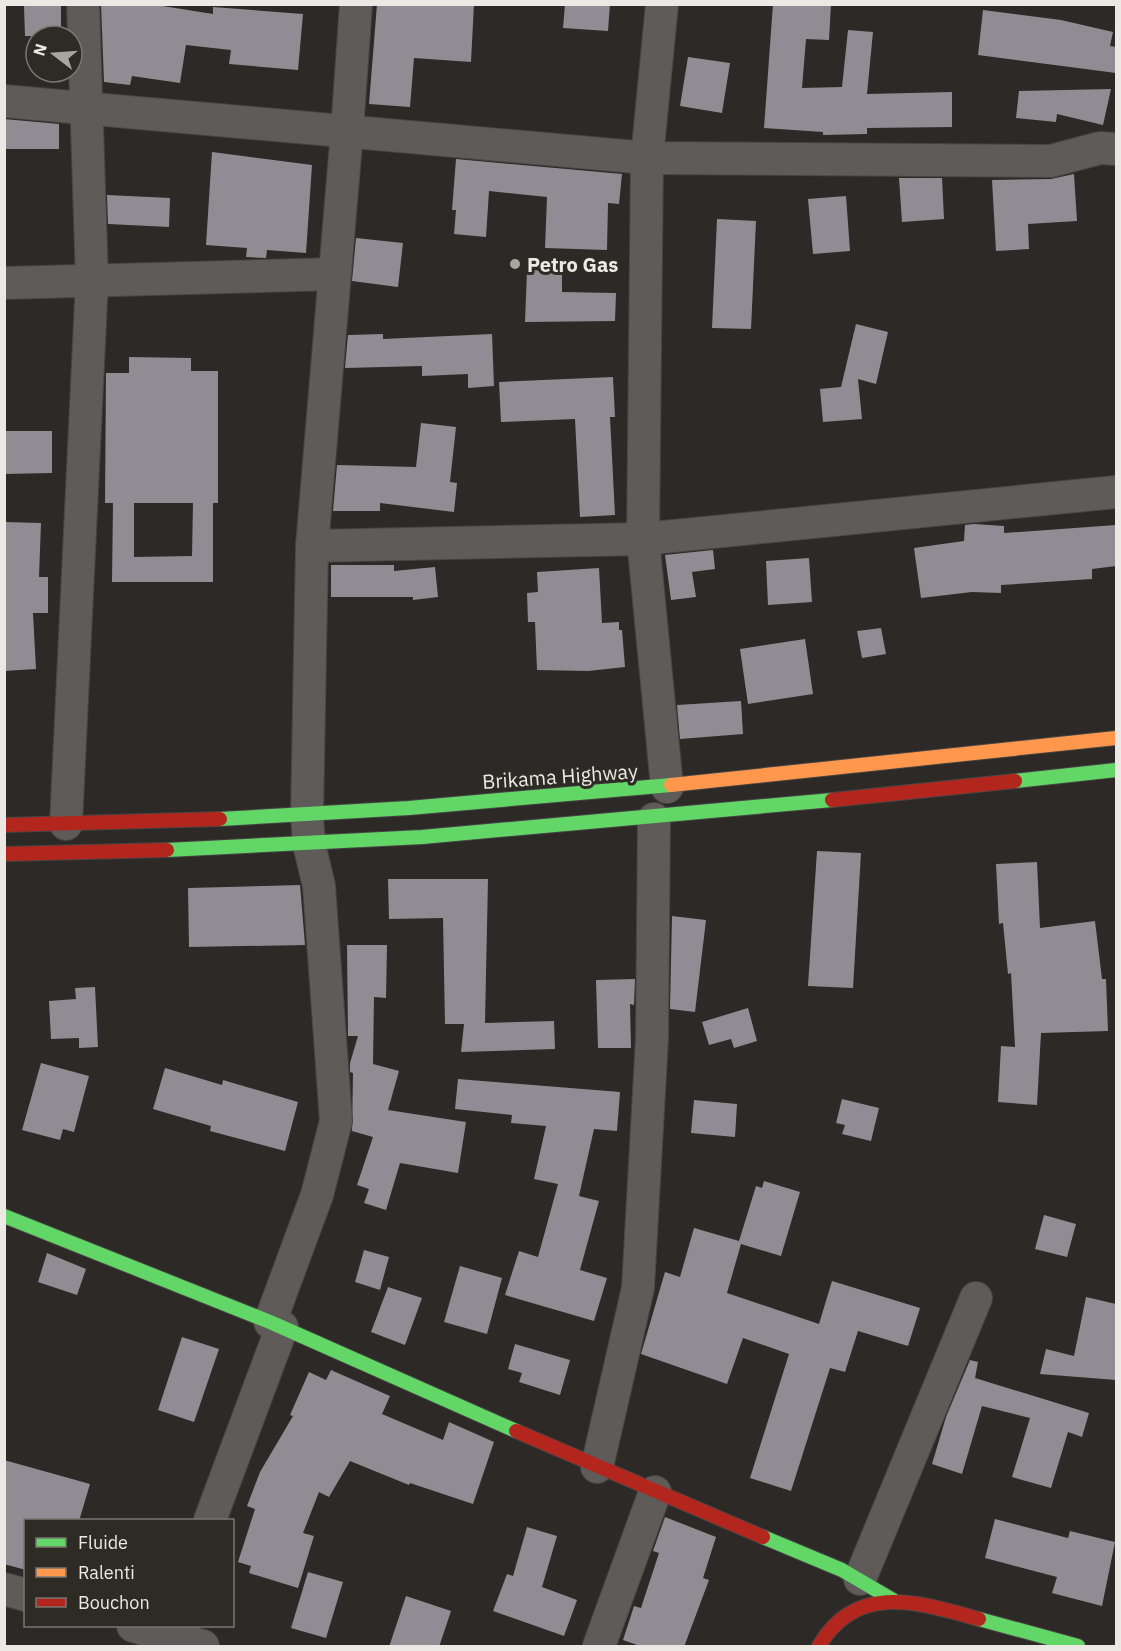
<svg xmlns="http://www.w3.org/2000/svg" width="1121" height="1651" font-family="'IBM Plex Sans',sans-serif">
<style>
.building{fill:#8f8d93;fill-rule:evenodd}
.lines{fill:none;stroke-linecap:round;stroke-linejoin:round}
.street-casing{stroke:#474543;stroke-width:34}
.fast-casing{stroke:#474543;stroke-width:16}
.slow-casing{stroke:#474543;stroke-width:16}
.jam-casing{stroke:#474543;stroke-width:16}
.street{stroke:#5e5b59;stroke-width:32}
.fast{stroke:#63d668;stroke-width:14}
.slow{stroke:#ff974d;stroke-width:14}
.jam{stroke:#b3261e;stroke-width:14}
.poi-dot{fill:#a9a6a2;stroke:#2e2a24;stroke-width:2}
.labels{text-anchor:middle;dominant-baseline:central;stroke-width:6;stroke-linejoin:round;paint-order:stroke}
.poi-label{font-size:20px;font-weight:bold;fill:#ece9e5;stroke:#2e2a24;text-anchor:start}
.street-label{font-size:20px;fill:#ece9e5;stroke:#2e2a24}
</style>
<rect width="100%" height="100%" fill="#2c2926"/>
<g class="building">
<path d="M101,4H150L213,14V7L303,14L298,70L229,64L231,50L186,45L180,83L132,76L130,85L104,82Z"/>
<path d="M377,4H474L471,62L414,58L410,107L369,104Z"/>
<path d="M565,4H610L608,31L563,28Z"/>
<path d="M773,4H831L829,40L806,39L802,88L842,87L848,30L873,32L867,94L952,92V127L867,128V134L823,135V132L764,128Z"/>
<path d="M24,6H61V36H25Z"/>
<path d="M983,10L1061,20L1113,32L1110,46L1116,47V73L978,55Z"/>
<path d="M688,57L730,63L722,113L680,106Z"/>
<path d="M1111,89L1103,125L1057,114L1056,122L1016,118L1019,91Z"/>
<path d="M4,119L59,124V149H4Z"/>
<path d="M212,152L312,165L306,253L267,250L266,258L246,257L247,248L206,245Z"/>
<path d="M456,159L622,174L619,204L608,203L607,250L545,248L547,197L489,191L486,237L454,234L456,210H452Z"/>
<path d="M1074,174L1077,221L1028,224L1029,249L996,251L992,180L1051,179Z"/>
<path d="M899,178H942L944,219L902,222Z"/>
<path d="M107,195L170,198L169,227L108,224Z"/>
<path d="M846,196L850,251L813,254L808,199Z"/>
<path d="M717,219L756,221L751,329L712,328Z"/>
<path d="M356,238L403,243L398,287L352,281Z"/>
<path d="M527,270L562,271V292L616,293L615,321L525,322Z"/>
<path d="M856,324L888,332L876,384L858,379L862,419L823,422L820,389L841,387Z"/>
<path d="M383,334V339L492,334L494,386L468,388V374L422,376V366L345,368L348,335Z"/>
<path d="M129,357L191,358V371H218V503H213V582H112L113,503H105L106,373H129ZM134,503H193L192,556L134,557Z"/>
<path d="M613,377L615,417H610L615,515L580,517L575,419L501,422L499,382Z"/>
<path d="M421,423L456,427L450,482L457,483L454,512L380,503V511H333L337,465L416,467Z"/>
<path d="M4,431H52V473L4,474Z"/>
<path d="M4,522L41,523L39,577H48V613H33L36,669L4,671Z"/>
<path d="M974,524L1004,526V533L1116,525V566L1092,569V579L1001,585V593L972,592L921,598L914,548L964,541L965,525Z"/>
<path d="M713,550L715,569L692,572L696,597L671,600L665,555Z"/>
<path d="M809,558L812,602L768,605L766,561Z"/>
<path d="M331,565H394V571L435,567L438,597L413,600V597H331Z"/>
<path d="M599,568L602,623L619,622V630H622L625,667L588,671L537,670L535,622H528L527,593L538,592L537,572Z"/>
<path d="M881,628L886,654L862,658L857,631Z"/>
<path d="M805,639L813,694L748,704L740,649Z"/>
<path d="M741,701L743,734L680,739L677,705Z"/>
<path d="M817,851L861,853L853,988L808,986Z"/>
<path d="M1037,862L1040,928L1095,921L1102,979H1106L1108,1031L1041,1033L1037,1105L998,1102L1001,1046L1015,1047L1011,973L1008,974L1003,923L999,924L996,864Z"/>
<path d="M388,879H488L485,1023L554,1021L555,1049L461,1052L464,1024H445L443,918L389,919Z"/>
<path d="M300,885L305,945L189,947L188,888Z"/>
<path d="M672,916L706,920L695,1012L670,1009Z"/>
<path d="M347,945H387L386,998L374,997L373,1064L399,1071L388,1110L466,1122L458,1173L400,1163L386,1210L364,1203L369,1189L357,1185L373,1137L352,1131L353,1073L350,1072V1063L358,1036H348Z"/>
<path d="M635,979L634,1005L630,1004L631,1048H598L596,980Z"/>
<path d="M95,987L98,1047L79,1048V1038L51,1039L49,1001L76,999L75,988Z"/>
<path d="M748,1008L757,1041L734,1048L731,1039L709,1045L702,1022Z"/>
<path d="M41,1063L89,1076L74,1132L63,1129L60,1140L22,1130Z"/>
<path d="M165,1068L222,1085L223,1080L298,1102L285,1151L210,1131L211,1126L153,1109Z"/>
<path d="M458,1079L620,1092L617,1131L594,1129L579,1196L599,1201L580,1270L607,1278L594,1321L505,1295L519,1251L538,1257L558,1184L534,1179L546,1126L511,1123L512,1115L455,1109Z"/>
<path d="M842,1099L879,1108L871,1141L842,1134L845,1125L836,1123Z"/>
<path d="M694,1100L737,1104L735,1137L691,1133Z"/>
<path d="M764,1181L800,1192L781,1256L741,1244L727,1293L819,1324L832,1281L920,1308L908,1346L858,1331L845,1372L830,1368L791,1491L750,1478L789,1354L743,1338L727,1384L641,1354L665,1272L680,1277L694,1228L739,1241L756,1186L762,1188Z"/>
<path d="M1044,1215L1076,1224L1067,1257L1035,1249Z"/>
<path d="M364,1250L389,1257L380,1290L355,1282Z"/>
<path d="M47,1253L86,1269L77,1295L38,1282Z"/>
<path d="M460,1266L502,1278L487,1334L444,1322Z"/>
<path d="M388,1287L422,1298L405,1345L371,1332Z"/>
<path d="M1086,1297L1116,1304V1380L1040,1374L1046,1349L1074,1356Z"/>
<path d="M182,1337L219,1349L194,1422L158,1410Z"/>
<path d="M515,1344L570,1360L560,1395L519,1382L522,1373L508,1369Z"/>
<path d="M970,1360L978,1362L975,1378L1089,1413L1082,1437L1068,1432L1051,1488L1012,1477L1030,1418L982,1406L962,1474L932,1464L946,1417Z"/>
<path d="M331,1370L390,1396L382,1414L443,1440L449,1422L494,1442L473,1504L410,1483L409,1485L350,1461L329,1497L319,1492L303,1533L314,1536L298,1588L249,1573L251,1566L238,1562L255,1509L247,1506L260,1472L293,1416L290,1415L309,1372L326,1380Z"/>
<path d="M4,1460L90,1484L79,1521H26V1570L4,1564Z"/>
<path d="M665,1517L716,1537L703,1578L709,1580L684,1647H643L623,1640L634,1606L641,1608L659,1553L653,1551Z"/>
<path d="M995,1519L1068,1538L1070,1531L1115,1542L1102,1606L1052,1593L1057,1577L985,1558Z"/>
<path d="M527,1527L557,1536L542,1587L577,1600L564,1636L493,1611L507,1574L513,1576Z"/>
<path d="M308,1572L343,1582L326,1638L291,1628Z"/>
<path d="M406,1596L451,1611L439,1647H389Z"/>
</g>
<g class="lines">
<defs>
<g id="street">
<path d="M662,4L647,158L643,539L667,787"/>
<path d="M4,101L647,158L1051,161L1100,148L1116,149"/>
<path d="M4,283L335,274"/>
<path d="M312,546L643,539L1116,492"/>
<path d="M66,824L92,280L83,4"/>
<path d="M270,1322L317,1195L336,1121L319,886L309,844L307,815L312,546L347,131L356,4"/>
<path d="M597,1467L638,1288L652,1038L654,819"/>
<path d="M210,1520L282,1327"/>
<path d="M860,1579L976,1298"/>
<path d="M4,1589L26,1595"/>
<path d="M133,1626L203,1646"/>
<path d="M599,1646L655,1492"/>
</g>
<g id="fast">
<path d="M1015,781L1116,770"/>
<path d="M220,819L409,808L671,785"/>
<path d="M167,850L422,837L832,800"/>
<path d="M4,1216L270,1322L516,1431"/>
<path d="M763,1537L842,1570L893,1600"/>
<path d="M979,1619L1078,1646"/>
</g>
<path id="slow" d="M671,785L1116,738"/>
<g id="jam">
<path d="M832,800L1015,781"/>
<path d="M4,825L220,819"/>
<path d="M4,854L167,850"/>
<path d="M516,1431L763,1537"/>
<path d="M819,1646C857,1581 920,1603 979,1619"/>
</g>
</defs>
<use href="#street" class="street-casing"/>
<use href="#fast" class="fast-casing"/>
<use href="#slow" class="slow-casing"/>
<use href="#jam" class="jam-casing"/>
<use href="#street" class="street"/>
<use href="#fast" class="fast"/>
<use href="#slow" class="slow"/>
<use href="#jam" class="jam"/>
</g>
<circle class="poi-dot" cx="515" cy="264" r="6"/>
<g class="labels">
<g class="poi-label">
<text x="527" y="264">Petro Gas</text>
</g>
<g class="street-label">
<text transform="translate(560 776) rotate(-4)">Brikama Highway</text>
</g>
</g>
<rect width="1121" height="1651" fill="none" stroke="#ece9e5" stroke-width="12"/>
<rect x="24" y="1519" width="210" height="108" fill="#2e2a24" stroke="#7a7671" stroke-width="1.5"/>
<rect x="36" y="1538" width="30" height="9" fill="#63d668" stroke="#7a7671" stroke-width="1.5"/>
<text x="78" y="1549" font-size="18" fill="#ece9e5">Fluide</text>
<rect x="36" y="1568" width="30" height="9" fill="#ff974d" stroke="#7a7671" stroke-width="1.5"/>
<text x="78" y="1579" font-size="18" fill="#ece9e5">Ralenti</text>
<rect x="36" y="1598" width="30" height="9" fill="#b3261e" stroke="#7a7671" stroke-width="1.5"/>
<text x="78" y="1609" font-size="18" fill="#ece9e5">Bouchon</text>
<g transform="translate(54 54) rotate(287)"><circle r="28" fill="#2e2a24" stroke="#7a7671" stroke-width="1.5"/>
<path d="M0-4.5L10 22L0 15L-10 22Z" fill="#a9a6a2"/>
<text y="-9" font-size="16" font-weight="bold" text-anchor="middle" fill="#ece9e5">N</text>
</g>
</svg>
